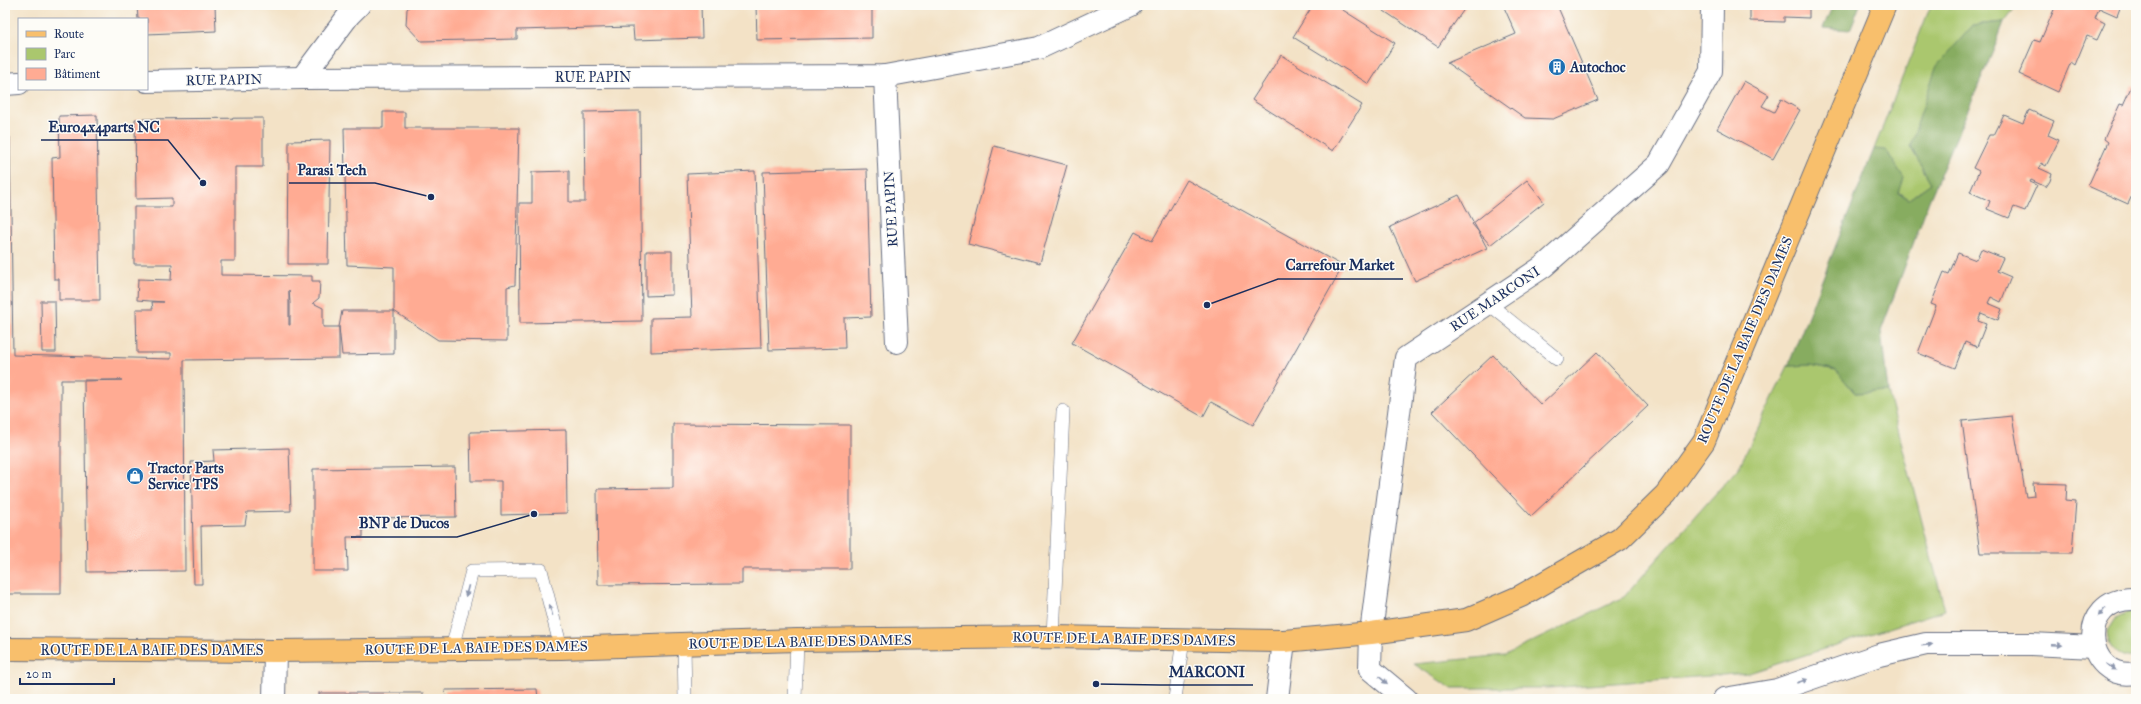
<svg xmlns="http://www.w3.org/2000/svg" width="2141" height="704" font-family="'IM FELL Great Primer',serif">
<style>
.green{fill:#aac76e;stroke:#627b66}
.forest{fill:#87ac61;stroke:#516e60}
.building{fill:#ffab93;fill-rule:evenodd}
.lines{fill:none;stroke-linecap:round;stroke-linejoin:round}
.service-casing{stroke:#676e82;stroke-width:14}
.minor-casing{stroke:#676e82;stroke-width:24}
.tertiary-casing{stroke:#676e82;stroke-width:24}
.primary-casing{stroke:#676e82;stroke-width:24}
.service{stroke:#fff;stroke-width:13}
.minor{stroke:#fff;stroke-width:22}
.tertiary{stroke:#fff;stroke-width:22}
.primary{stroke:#f8bf6c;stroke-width:22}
.oneway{fill:#8d97ae}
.labels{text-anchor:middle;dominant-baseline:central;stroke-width:3;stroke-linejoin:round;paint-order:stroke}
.poi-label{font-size:14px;font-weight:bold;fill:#1b2f5e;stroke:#fdfcf7;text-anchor:start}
.street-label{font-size:14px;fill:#1b2f5e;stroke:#fdfcf7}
.leader{fill:none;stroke:#1b2f5e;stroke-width:1.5}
.callout-dot{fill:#1b2f5e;stroke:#fdfcf7;stroke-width:1.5}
.callout-label{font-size:15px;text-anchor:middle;font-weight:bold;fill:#1b2f5e;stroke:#fdfcf7;stroke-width:3;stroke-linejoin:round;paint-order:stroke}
</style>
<rect width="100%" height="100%" fill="#fdfcf7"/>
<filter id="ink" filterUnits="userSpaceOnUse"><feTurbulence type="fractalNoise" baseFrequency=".025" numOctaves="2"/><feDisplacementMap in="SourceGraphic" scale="8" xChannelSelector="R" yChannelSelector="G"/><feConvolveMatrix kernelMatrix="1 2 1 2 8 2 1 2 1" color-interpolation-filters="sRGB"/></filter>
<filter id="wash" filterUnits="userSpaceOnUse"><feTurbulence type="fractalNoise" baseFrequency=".012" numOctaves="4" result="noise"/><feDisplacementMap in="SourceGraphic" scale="16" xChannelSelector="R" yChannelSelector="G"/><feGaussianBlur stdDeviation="0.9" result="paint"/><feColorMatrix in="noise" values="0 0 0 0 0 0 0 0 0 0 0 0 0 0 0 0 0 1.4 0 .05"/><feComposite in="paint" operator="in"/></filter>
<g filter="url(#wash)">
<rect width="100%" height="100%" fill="#f3e2c6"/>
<g class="green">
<path d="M1931,5H2017L2004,22L1973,25L1910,146L1931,183L1909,199L1899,192L1903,177L1874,149Z"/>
<path d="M1811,365L1836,370L1855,393L1888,391L1945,610L1749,673L1548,688H1451L1414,664L1505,655L1624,597L1739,467L1788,366Z"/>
<path d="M2130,611L2136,612V658C2118,661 2108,647 2107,631L2116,617Z"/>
</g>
<g class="forest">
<path d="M1833,5H1860L1850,30L1823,28Z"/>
<path d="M2004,22L1994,49L1929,201L1881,331L1888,391L1855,393L1836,370L1811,365L1788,366L1874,149L1886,150L1904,178L1899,193L1909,199L1931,183L1910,146L1936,67L1973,25Z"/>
</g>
<g id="blocks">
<g class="building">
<path d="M137,5H215L216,31L147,34V19H138Z"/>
<path d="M411,5H701L702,38L634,40L633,27L517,30V39L421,41L406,25L407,9Z"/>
<path d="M756,5H872V38L757,40Z"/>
<path d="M1313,5H1335L1395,43L1369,84L1293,37Z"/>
<path d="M1375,5H1467L1438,47Z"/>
<path d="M1503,5H1557L1598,100L1553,119L1525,118L1447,63L1516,34Z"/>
<path d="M1750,5H1809V18L1784,17V22L1750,21Z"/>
<path d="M2056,5H2112L2120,8L2117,16L2099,8L2095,18L2105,23L2097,40L2087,36L2075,65L2071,62L2058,92L2019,74L2034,40L2040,42Z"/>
<path d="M1281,55L1362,105L1333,151L1252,100Z"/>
<path d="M1744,81L1769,95L1762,106L1774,112L1781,99L1800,110L1773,159L1717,129Z"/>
<path d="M2132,85L2136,87V187L2128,204L2088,186L2108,142L2104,139L2120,104L2123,105Z"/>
<path d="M2029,110L2054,121L2048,135L2059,140L2046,166L2041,163L2039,168L2052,174L2050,181L2046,187L2031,180L2030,182L2037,185L2025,211L2014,207L2009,218L1987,209L1990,201L1970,192L1979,171L1973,168L1989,135H1994L2004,115L2023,123Z"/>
<path d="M640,111L642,321L520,323L519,203H532V172L569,171V202H585L584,112Z"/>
<path d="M383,112H405V128H519L515,285L507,287V341L438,340L394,311V267L347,265L344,128H383Z"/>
<path d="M97,115L100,300H59V279H54L52,158L60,157L59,116Z"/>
<path d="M263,118V167H235V261H221V275L312,276V281H320L319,298L313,303L323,308V327H339V358L184,360L185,571L87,572L84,381L122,380H61V594H5V137H10L13,355L171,359V353H137L136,309H153L152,302H164L137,300L138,279L171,280L172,264H134V207H172V198L136,199L135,119ZM289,290L290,303V325H289Z"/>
<path d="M330,140L328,264H288L289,141Z"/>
<path d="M994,146L1067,165L1040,263L968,244Z"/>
<path d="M867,169L871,317L844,318L845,348L769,350L763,172Z"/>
<path d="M755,171L761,348L651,352V318L692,317L687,174Z"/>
<path d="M1187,180L1343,266L1253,425L1211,402L1203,417L1072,343L1135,232L1152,241Z"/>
<path d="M1527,180L1544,202L1490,245L1472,224Z"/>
<path d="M1459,195L1487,248L1415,281L1390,227Z"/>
<path d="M1981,249L2003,258L1997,271L2011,277L2001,302L1991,297L1988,303L2002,309L1998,320L1981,313L1978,321L1986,324L1977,347L1965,342L1955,368L1918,353L1936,306L1931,304L1944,272L1949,274L1958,253L1976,260Z"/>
<path d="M646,251H672V295L646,296Z"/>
<path d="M41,301H55L56,352H42Z"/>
<path d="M342,311H394V354L342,355L339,327Z"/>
<path d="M1597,352L1648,406L1531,516L1432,412L1493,355L1541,405Z"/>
<path d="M2012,416L2026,497L2034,496L2033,483L2067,484L2066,500L2076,501L2072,553H1980L1962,421Z"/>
<path d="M673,424L850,425V569H742V584L598,585L597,489L673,488Z"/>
<path d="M566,430L567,513L501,515V481H471L470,432Z"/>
<path d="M289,448L291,511L247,512L245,525L201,526L202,584H194L191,462L214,461L213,450Z"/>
<path d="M455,467L456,517L363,518V537H347L348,571H313V469Z"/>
<path d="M537,689L538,699H446L445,690Z"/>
<rect x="319" y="693" width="104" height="6"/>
</g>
</g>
</g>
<g filter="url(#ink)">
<use href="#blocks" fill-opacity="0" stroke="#676e82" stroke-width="1"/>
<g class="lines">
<defs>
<g id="service">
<path d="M1488,303L1557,359"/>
<path d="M1053,637L1063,411"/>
<path d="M684,645L685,699"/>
<path d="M452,648L472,571L541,570L561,648"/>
<path d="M795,699L797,640"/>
<path d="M1175,699L1183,639"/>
</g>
<g id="minor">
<path d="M885,76L897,342"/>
<path d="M302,78L349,15L359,5"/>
<path d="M147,81L302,78L885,76L1039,48L1131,5"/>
<path d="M5,84L19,83"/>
<path d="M2136,599C2074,596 2084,683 2136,673"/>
<path d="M274,699L275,651"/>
<path d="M1406,699L1370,669L1371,633L1406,358L1544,266L1659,164L1711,71L1712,5"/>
<path d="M1724,699L1777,690L1879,655L1926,644H2031L2094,647"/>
</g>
<path id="tertiary" d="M1277,699L1284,641"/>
<path id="primary" d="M5,649L275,651L561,648L797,640L1053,637L1284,641L1371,633L1466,620L1521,596L1620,539L1666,494L1704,441L1885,5"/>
</defs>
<use href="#service" class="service-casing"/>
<use href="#minor" class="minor-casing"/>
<use href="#tertiary" class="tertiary-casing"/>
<use href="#primary" class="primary-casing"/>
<use href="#service" class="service"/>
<use href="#minor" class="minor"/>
<use href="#tertiary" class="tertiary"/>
<use href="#primary" class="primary"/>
</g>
<defs><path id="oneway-solid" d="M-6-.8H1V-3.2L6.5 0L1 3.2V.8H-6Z"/></defs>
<g class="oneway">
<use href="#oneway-solid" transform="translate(467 591) rotate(105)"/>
<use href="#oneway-solid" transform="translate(551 610) rotate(-105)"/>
<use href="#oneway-solid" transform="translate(2102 612) rotate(132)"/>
<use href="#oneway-solid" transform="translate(1927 645) rotate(-6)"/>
<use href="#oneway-solid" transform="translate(2057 645) rotate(3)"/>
<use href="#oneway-solid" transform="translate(2111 667) rotate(32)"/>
<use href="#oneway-solid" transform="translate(1383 680) rotate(40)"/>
<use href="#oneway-solid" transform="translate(1802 681) rotate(-19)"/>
</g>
</g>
<defs>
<symbol id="building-disc" viewBox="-11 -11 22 22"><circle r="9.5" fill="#1f6fb2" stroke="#fdfcf7"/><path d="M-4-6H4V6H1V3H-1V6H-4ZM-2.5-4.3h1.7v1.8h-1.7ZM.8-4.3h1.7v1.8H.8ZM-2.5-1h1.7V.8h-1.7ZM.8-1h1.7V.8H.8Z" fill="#fff"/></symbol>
<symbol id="shop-disc" viewBox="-11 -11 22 22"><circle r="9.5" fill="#1f6fb2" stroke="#fdfcf7"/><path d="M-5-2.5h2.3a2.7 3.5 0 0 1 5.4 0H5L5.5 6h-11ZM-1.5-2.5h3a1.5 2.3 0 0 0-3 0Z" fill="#fff"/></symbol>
</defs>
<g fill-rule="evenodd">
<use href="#building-disc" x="1547" y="57" width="20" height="20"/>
<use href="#shop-disc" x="125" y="466" width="20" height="20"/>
</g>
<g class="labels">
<g class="poi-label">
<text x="1570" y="67">Autochoc</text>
<text x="148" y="468">Tractor Parts<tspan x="148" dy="16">Service TPS</tspan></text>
</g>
<g class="street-label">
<text x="593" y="77">RUE PAPIN</text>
<text transform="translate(224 80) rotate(-1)">RUE PAPIN</text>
<text transform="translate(891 209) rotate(-93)">RUE PAPIN</text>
<text transform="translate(1495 299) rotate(-34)">RUE MARCONI</text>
<text transform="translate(1745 340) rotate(-67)">ROUTE DE LA BAIE DES DAMES</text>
<text transform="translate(1124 639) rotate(1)">ROUTE DE LA BAIE DES DAMES</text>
<text transform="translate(800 642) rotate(-1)">ROUTE DE LA BAIE DES DAMES</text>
<text transform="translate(476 648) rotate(-1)">ROUTE DE LA BAIE DES DAMES</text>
<text x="152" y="650">ROUTE DE LA BAIE DES DAMES</text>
</g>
</g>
<path class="leader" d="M203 183L168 140H41M431 197L375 183H289M1207 305L1278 279H1403M534 514L457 537H351M1096 684L1160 685H1253"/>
<g class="callout-dot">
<circle cx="203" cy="183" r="4"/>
<circle cx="431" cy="197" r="4"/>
<circle cx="1207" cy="305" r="4"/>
<circle cx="534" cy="514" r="4"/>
<circle cx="1096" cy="684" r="4"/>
</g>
<g class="callout-label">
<text x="104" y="132">Euro4x4parts NC</text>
<text x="332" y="175">Parasi Tech</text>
<text x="1340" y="270">Carrefour Market</text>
<text x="404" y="528">BNP de Ducos</text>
<text x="1207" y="677">MARCONI</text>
</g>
<rect width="2141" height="704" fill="none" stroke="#fdfcf7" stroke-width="20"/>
<rect x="18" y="18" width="130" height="72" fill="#fdfcf7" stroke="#a3aaba"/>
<rect x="26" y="31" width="20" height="6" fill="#f8bf6c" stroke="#a3aaba"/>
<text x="54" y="38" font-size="12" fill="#1b2f5e">Route</text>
<rect x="26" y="48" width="20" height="12" fill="#aac76e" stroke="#a3aaba"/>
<text x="54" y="58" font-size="12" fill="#1b2f5e">Parc</text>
<rect x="26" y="68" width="20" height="12" fill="#ffab93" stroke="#a3aaba"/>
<text x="54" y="78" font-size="12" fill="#1b2f5e">Bâtiment</text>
<path d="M20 678v6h94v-6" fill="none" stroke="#1b2f5e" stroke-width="2"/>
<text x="26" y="678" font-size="12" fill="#1b2f5e" stroke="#fdfcf7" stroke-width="3" paint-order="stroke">20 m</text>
</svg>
